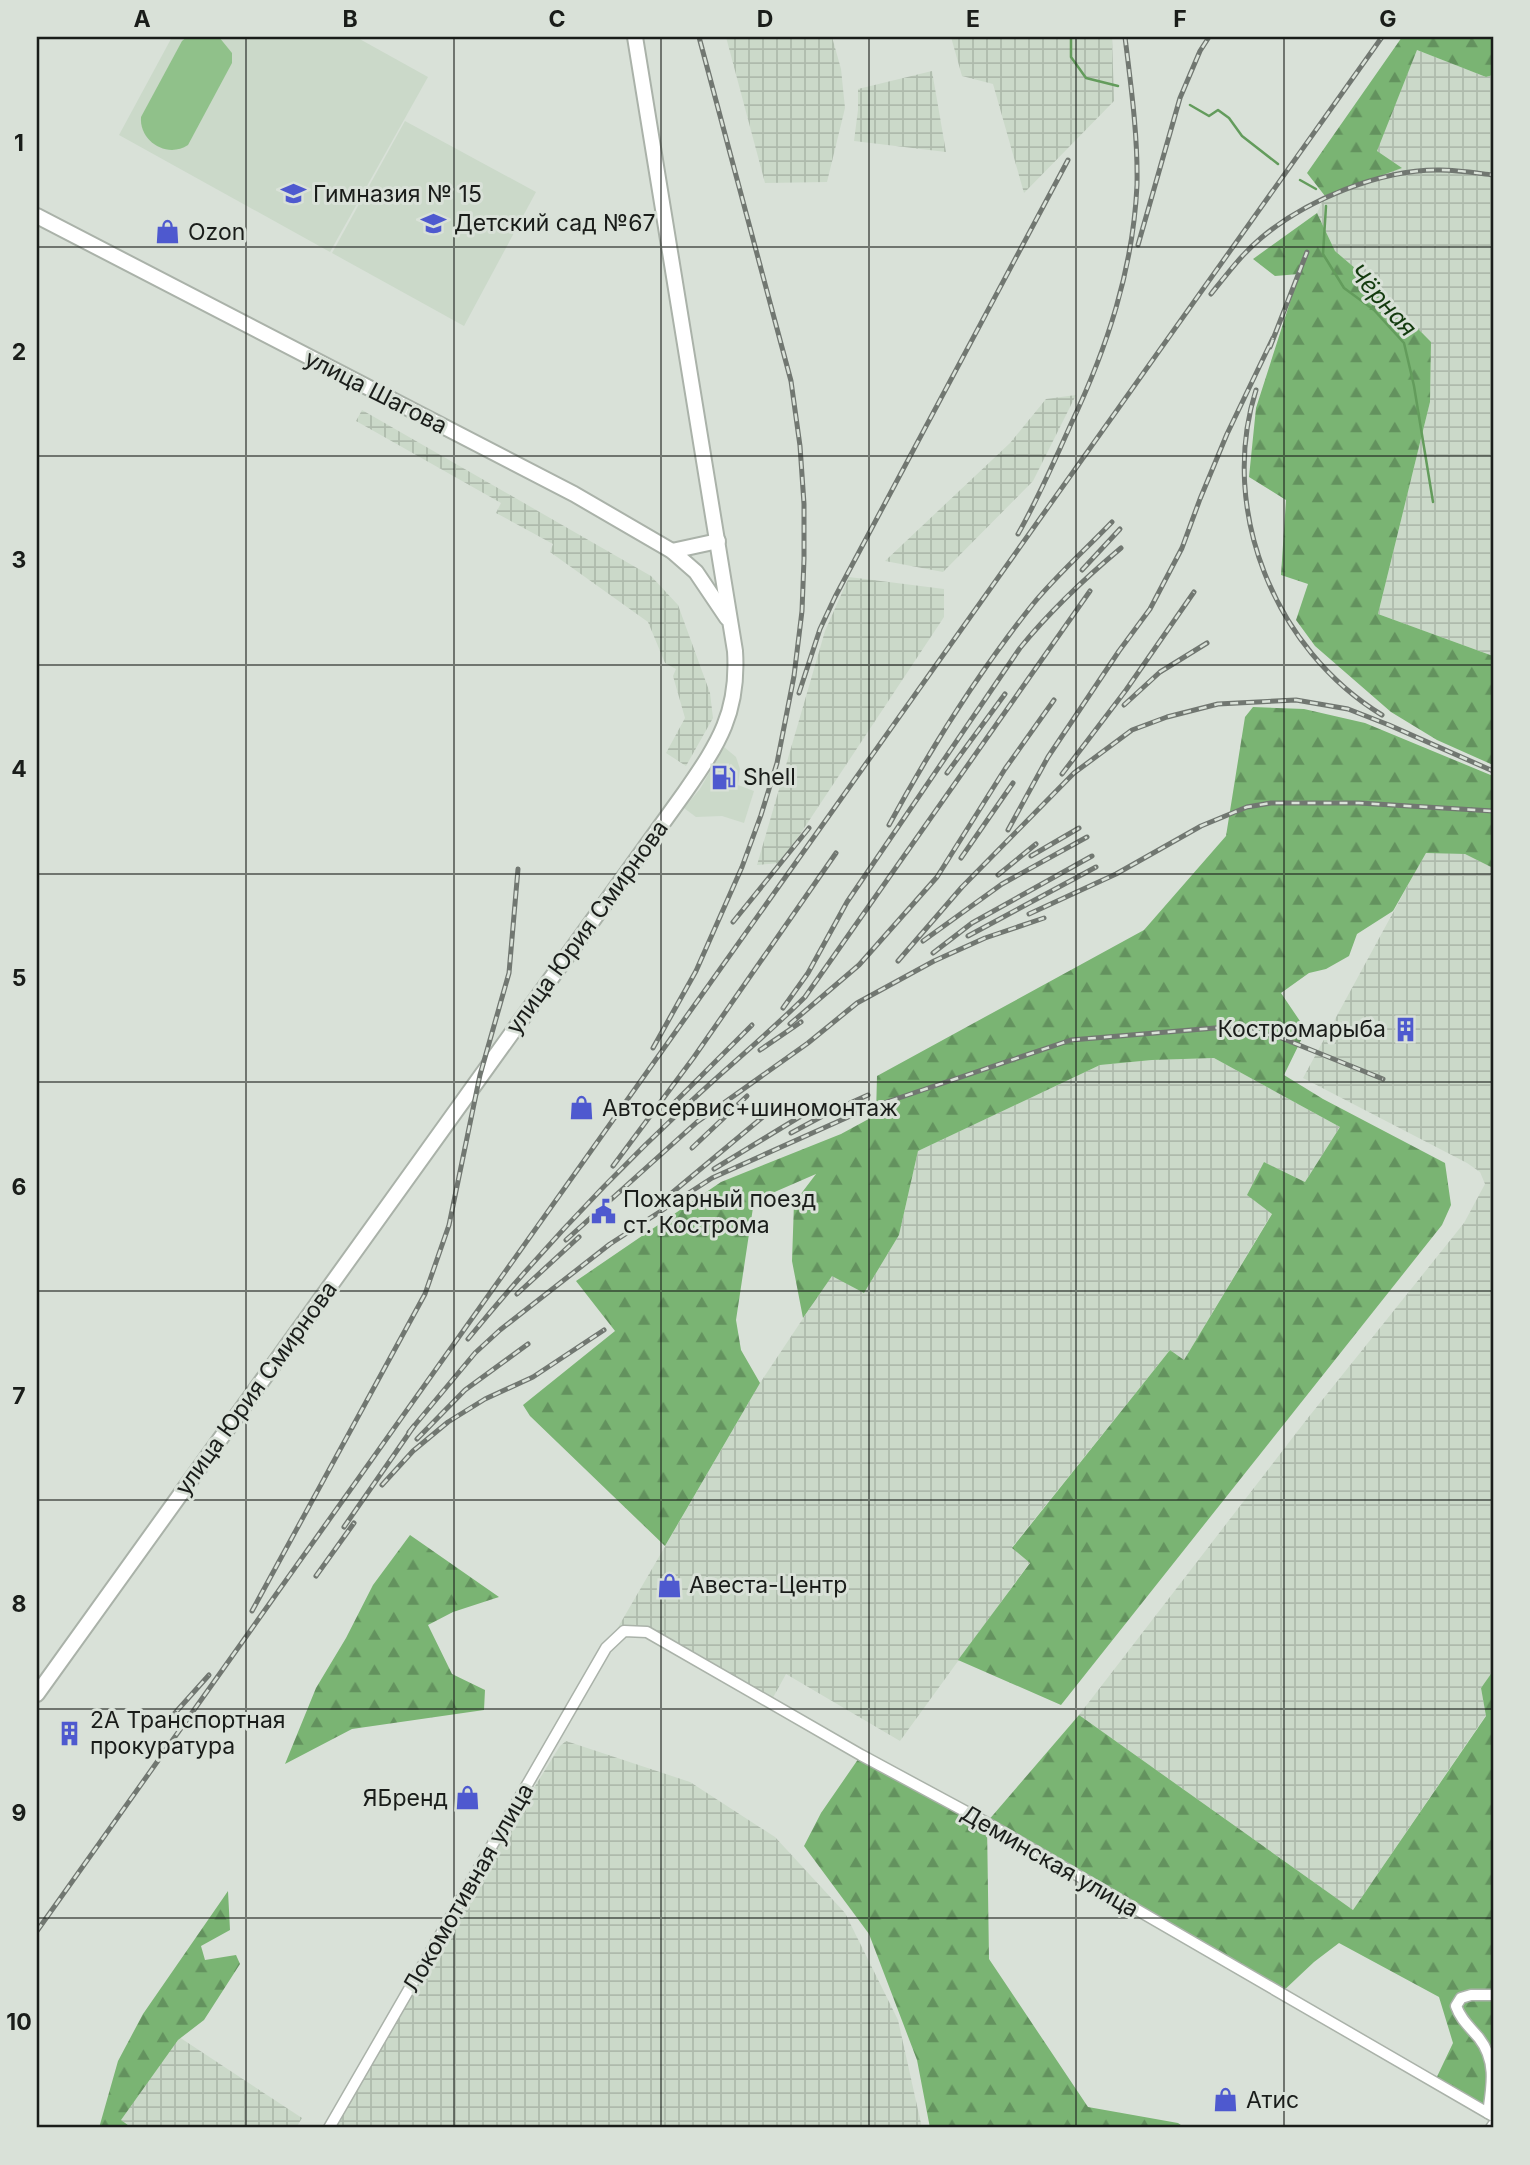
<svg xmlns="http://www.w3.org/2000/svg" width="1530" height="2165" font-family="Inter,sans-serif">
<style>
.built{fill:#cbd9c9}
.industrial{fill:url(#industrial-grid)}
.forest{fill:url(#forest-firs)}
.garden{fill:#90c18a}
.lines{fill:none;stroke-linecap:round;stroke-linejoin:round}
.stream{stroke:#639c5c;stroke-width:2.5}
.street-casing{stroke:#aab2a9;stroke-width:13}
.secondary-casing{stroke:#aab2a9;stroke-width:18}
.street{stroke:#fff;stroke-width:10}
.secondary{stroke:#fff;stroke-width:14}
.rail-casing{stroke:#717771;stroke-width:5}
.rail{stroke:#d9e1d8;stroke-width:2.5;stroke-dasharray:8;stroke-linecap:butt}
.grid{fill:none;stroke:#1a1d1a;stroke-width:2;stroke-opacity:0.55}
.labels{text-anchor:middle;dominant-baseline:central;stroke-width:6;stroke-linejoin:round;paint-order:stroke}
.poi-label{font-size:23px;fill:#1a1d1a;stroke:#d9e1d8;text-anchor:start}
.street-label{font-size:23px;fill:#1a1d1a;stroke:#d9e1d8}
.water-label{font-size:24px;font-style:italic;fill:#133b0e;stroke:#d9e1d8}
.neatline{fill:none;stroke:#1a1d1a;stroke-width:2.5}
.grid-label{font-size:23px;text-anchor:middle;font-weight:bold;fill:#1a1d1a}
</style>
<defs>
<pattern id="industrial-grid" width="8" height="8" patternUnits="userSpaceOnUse" patternTransform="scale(1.75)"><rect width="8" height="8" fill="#cbd9c9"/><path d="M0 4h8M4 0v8" fill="none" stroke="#aebaac"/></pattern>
<pattern id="forest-firs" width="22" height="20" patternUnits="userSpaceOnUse" patternTransform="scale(1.75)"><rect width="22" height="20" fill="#7ab473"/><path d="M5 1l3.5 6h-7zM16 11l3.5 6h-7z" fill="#63925e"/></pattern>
</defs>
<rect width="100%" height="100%" fill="#d9e1d8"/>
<g class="built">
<path d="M172,37H356L428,77L330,252L119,135Z"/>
<path d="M405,121L536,192L464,326L332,253Z"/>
<path d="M724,747L736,757L740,769L738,785L754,791L744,823L722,816L696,817L684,808L700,789Z"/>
</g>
<g class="industrial">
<path d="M726,37H832L841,69L845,108L827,182L765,183Z"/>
<path d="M951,37H1112L1114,101L1024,193L993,84L962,76Z"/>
<path d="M1417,50L1486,77L1493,75V656L1378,614L1430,402L1431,342L1376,286L1335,251L1317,213L1325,196L1401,168L1376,151Z"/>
<path d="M932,71L946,152L854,141L858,110V89Z"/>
<path d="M1076,395L1033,481L943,572L885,561L1010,443L1046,399Z"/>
<path d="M362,410L651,576L678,605L710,693L713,718L686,766L666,753L685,718L673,676L676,669L665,663L648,622L550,552L553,544L496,513L501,503L356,421Z"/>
<path d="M849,577L944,589V617L781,863L757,865L825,631Z"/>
<path d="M1426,852L1465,854L1493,868V1671L1481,1688L1486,1715L1353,1910L1079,1715L1307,1419L1464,1223L1485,1184L1480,1172L1467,1163L1303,1078Z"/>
<path d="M1214,1058L1340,1127L1305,1182L1264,1162L1272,1213L1184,1360L1170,1350L1012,1547L1030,1562L900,1741L786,1674L770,1703L647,1632L624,1631L606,1648L760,1383L832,1275L864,1293L899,1235L918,1151L1100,1065L1152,1060Z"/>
<path d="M566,1741L690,1782L775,1837L845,1913L898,2020L922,2128H334L494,1852L560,1746Z"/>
<path d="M176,2035L302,2118L296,2128H134L117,2118Z"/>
</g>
<g class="forest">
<path d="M1402,37H1493V75L1486,77L1417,50L1377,151L1402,168L1325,196L1307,173Z"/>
<path d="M1317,213L1335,251L1376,286L1431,342L1430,402L1378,614L1493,656V765L1437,740L1391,712L1315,646L1296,620L1308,584L1281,575L1286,500L1249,477L1256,408L1299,274L1275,276L1253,259Z"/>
<path d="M1253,707L1304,709L1365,723L1493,776V868L1465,854L1426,853L1393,911L1357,934L1349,956L1326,969L1309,973L1281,993L1306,1030L1284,1075L1323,1099L1445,1163L1451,1205L1442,1225L1061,1705L958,1660L1030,1563L1012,1548L1170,1350L1184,1360L1272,1214L1247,1195L1264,1162L1305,1182L1340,1127L1214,1058L1152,1060L1100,1065L918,1151L899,1235L864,1293L832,1276L803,1318L792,1261L794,1203L816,1174L754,1201L736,1320L741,1350L760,1383L665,1546L530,1416L523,1405L615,1331L576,1281L721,1182L841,1134L876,1115L877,1076L1144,930L1226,836L1245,717Z"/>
<path d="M410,1535L499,1597L453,1612L428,1625L452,1674L485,1690L484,1710L352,1729L285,1764L316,1688L346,1638L373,1585Z"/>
<path d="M1493,1671V2116L1434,2083L1453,2043L1439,1997L1339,1943L1314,1962L1280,1994L987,1824L989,1959L1088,2107L1178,2123L1185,2128H930L917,2060L869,1934L804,1846L821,1813L861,1755L987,1822L1079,1715L1353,1910L1486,1716L1481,1688Z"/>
<path d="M228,1891L230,1930L201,1946L205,1960L236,1955L240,1964L204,2020L178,2040L121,2120L132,2128H99L118,2061L143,2014Z"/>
</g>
<path class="garden" d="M187,37H219L232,53V63L188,145C167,159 139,141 141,117L182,41Z"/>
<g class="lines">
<g class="stream">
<path d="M1071,37V57L1086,78L1118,86"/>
<path d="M1190,105L1209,116L1218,110L1229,118L1242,136L1278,164"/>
<path d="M1300,180L1316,189"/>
<path d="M1326,206L1323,254L1344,288L1374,310L1404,343L1414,386L1433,502"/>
</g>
<defs>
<g id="street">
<path d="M1488,2113C1492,2086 1497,2061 1479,2038C1470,2027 1461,2020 1456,2006L1461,1998L1471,1995H1493"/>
<path d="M329,2128L606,1648L624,1631L647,1632L861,1755L987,1823L1493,2116"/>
<path d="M1491,2128L1493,2125"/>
</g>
<g id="secondary">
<path d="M37,216L574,494L672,551L696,572L727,618"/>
<path d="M672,551L718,541"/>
<path d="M37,1694L685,792C719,743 739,712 735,651L635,37"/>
</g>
</defs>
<use href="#street" class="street-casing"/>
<use href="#secondary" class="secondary-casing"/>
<use href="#street" class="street"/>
<use href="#secondary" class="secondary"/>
<defs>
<g id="rail">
<path d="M1138,245L1180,98L1200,51L1209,37"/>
<path d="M1211,294C1227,274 1242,254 1261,238C1306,200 1381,169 1440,170C1457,170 1476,173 1493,175"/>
<path d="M1270,347L1307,252"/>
<path d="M1256,390C1218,510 1275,650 1382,715"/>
<path d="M1018,534C1038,499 1054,462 1071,424C1107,348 1133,270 1137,185C1138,136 1131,86 1125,37"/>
<path d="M1082,570L1120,529"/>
<path d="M799,693L820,629L835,597L1068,160"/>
<path d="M1124,705L1160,672L1207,643"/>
<path d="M947,773L1005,694"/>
<path d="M1062,774L1126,690L1194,592"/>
<path d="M889,825C931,748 978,673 1033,604C1057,575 1086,549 1112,522"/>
<path d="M1008,830L1048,757L1119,651L1150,609L1182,548L1200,499L1227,434L1273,338"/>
<path d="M1031,856L1079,828"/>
<path d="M961,858L1013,783"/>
<path d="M998,875L1036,844"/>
<path d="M1029,914L1116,874L1201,826L1247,807L1271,803H1359L1493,811"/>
<path d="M733,922L809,828"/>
<path d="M968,936L1096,867"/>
<path d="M923,941L1002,884L1087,837"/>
<path d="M933,953L972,923L1092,856"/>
<path d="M898,961L962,887L1074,773L1132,730L1167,717L1218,704L1296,700L1348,709L1389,725L1493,771"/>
<path d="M783,1008L808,973L847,902L1020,648C1051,610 1084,579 1121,548"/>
<path d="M790,1024L859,965L937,877L1005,769L1054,700"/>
<path d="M653,1048L696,971L742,867L761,815L777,763L794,676L802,611L804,559V504L800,446L791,381L699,37"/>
<path d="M760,1050L801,1022"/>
<path d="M672,1105L752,1025"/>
<path d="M791,1133L830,1112L868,1095"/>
<path d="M692,1148L747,1096"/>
<path d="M613,1166L694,1057L836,853"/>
<path d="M714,1169L801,1116"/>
<path d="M667,1197L776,1106"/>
<path d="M566,1240L697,1122L808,1043L857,1003L934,961L985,938L1044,918"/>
<path d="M517,1294L579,1237"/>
<path d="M468,1339C536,1256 609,1178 687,1105C726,1068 767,1035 805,997L1090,591"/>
<path d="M409,1432L475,1353L500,1330L610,1244L712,1178L866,1109L1071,1040L1227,1027L1279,1037L1383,1079"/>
<path d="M417,1439L465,1390L528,1344"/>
<path d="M382,1485L413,1451L448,1422L485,1399L533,1377L604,1330"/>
<path d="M344,1527L414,1426"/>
<path d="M316,1576L354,1523"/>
<path d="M252,1611L425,1294L449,1225L480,1075L509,973L518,869"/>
<path d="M166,1723L209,1675"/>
<path d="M37,1931L1382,37"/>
</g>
</defs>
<use href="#rail" class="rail-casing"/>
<use href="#rail" class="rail"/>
</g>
<path class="grid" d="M246,37V2128M454,37V2128M661,37V2128M869,37V2128M1076,37V2128M1284,37V2128M37,247H1493M37,456H1493M37,665H1493M37,874H1493M37,1082H1493M37,1291H1493M37,1500H1493M37,1709H1493M37,1918H1493"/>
<defs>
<symbol id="school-bare" viewBox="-9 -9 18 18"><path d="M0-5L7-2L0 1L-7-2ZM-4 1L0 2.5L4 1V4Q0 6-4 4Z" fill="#4e59cf" stroke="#d9e1d8" stroke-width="2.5" paint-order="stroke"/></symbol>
<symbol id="shop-bare" viewBox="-9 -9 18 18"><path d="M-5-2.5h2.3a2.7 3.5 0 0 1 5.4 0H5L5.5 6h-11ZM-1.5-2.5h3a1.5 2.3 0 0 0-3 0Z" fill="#4e59cf" stroke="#d9e1d8" stroke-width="2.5" paint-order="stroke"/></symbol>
<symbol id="fuel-bare" viewBox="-9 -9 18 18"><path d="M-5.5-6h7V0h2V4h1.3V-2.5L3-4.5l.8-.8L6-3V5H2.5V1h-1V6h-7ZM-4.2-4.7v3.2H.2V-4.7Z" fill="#4e59cf" stroke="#d9e1d8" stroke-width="2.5" paint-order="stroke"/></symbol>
<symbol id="building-bare" viewBox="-9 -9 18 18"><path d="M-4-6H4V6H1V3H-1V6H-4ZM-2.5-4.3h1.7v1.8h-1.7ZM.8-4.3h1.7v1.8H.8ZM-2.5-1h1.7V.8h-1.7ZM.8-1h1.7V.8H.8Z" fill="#4e59cf" stroke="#d9e1d8" stroke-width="2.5" paint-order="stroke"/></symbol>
<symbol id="civic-bare" viewBox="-9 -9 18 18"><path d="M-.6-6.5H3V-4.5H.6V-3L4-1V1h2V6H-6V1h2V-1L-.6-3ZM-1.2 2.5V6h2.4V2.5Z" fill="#4e59cf" stroke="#d9e1d8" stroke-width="2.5" paint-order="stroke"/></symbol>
</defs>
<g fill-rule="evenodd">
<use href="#school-bare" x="276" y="176" width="35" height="35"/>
<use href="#school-bare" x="416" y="206" width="35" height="35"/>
<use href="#shop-bare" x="150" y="214" width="35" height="35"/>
<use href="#fuel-bare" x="706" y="760" width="35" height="35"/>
<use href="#building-bare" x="1388" y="1012" width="35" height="35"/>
<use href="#shop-bare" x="564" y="1090" width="35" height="35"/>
<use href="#civic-bare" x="586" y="1194" width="35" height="35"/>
<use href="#shop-bare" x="652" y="1568" width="35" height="35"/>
<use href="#building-bare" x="52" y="1716" width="35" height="35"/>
<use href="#shop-bare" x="450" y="1780" width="35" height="35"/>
<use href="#shop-bare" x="1208" y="2082" width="35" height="35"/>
</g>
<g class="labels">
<g class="poi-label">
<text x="313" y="194">Гимназия № 15</text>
<text x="454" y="223">Детский сад №67</text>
<text x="188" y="232">Ozon</text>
<text x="743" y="777">Shell</text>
<text x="1386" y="1029" text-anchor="end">Костромарыба</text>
<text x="602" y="1108">Автосервис+шиномонтаж</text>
<text x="623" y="1199">Пожарный поезд<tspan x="623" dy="26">ст. Кострома</tspan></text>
<text x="689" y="1585">Авеста-Центр</text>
<text x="90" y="1720">2А Транспортная<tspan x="90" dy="26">прокуратура</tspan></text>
<text x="448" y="1798" text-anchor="end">ЯБренд</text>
<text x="1246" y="2100">Атис</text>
</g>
<g class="street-label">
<text transform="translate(376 392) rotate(27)">улица Шагова</text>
<text transform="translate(587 927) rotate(-54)">улица Юрия Смирнова</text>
<text transform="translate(256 1388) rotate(-54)">улица Юрия Смирнова</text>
<text transform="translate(1050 1861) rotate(30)">Деминская улица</text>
<text transform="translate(468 1888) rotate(-60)">Локомотивная улица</text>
</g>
<g class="water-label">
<text transform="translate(1383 300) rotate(48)">Чёрная</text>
</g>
</g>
<rect width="1530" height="2165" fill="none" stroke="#d9e1d8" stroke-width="77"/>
<rect x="38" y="38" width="1454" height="2088" class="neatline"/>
<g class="grid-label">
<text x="142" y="27">A</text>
<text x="350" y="27">B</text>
<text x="557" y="27">C</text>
<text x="765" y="27">D</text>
<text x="973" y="27">E</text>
<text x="1180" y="27">F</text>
<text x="1388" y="27">G</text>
<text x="19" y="151">1</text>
<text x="19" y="360">2</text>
<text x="19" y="568">3</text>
<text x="19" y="777">4</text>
<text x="19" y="986">5</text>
<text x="19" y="1195">6</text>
<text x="19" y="1404">7</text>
<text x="19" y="1612">8</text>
<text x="19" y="1821">9</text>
<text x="19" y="2030">10</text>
</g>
</svg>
